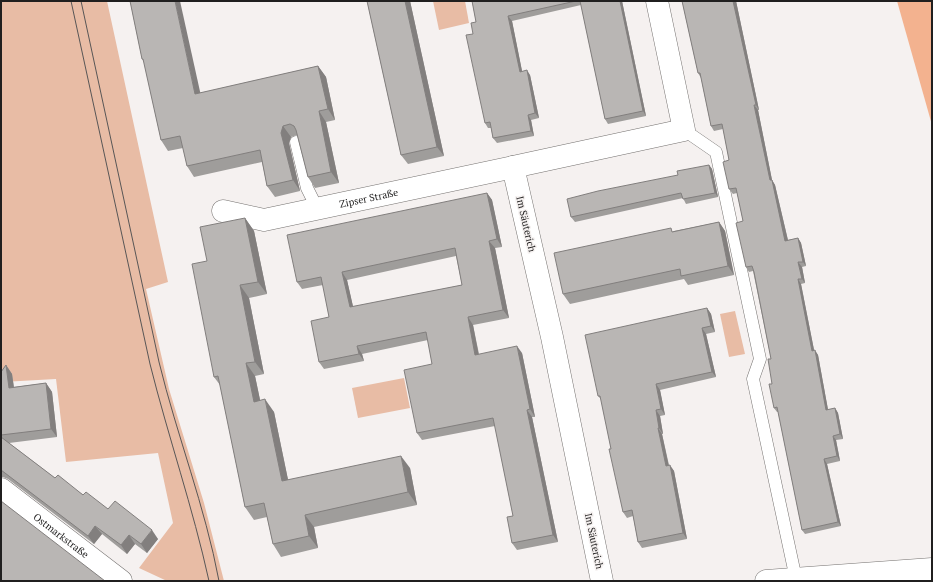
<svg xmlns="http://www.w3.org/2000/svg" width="933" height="582" font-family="'PT Serif',serif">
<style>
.green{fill:#e8bca5}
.forest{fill:#f3b28f}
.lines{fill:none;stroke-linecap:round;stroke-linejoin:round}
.service-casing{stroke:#757270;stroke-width:13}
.minor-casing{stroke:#757270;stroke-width:23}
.service{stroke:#fff;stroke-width:12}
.minor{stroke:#fff;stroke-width:22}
.tram{stroke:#585656;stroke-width:1}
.wall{fill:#9f9d9b;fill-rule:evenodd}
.shaded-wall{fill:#827f7e}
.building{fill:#b9b6b4;stroke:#827f7e;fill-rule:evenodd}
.labels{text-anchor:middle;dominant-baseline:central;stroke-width:3;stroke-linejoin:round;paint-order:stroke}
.street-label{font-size:10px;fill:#201f1f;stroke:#f5f1f0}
</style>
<rect width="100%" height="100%" fill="#f5f1f0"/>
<g class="green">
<path d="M1,1H107L168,282L146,289L169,389L204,503L224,581H167L139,568L173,523L158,453L66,462L56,379L2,382L1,377Z"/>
<path d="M433,1H465L469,23L439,30Z"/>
<path d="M735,311L745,354L729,357L720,314Z"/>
<path d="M404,378L410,408L358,418L352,388Z"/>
</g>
<path class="forest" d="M897,1H932V125Z"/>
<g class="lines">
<defs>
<g id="service">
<path d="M684,130L716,152L760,359L753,379L796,579"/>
<path d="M296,142L307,188L317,208"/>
</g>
<g id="minor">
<path id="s1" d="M223,211L264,220L513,167"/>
<path id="s2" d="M1,489L121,581"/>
<path d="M602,581L552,337L513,167L684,130L657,1"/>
<path d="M766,581L932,569"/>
</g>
</defs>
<use href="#service" class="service-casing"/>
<use href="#minor" class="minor-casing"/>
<use href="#service" class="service"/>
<use href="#minor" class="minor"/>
<g class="tram">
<path d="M71,1L150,364C168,436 193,508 209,581"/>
<path d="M81,1L159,362C177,436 205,506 219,581"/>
</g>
</g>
<g class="wall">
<path d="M130,1L200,93L318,66L326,77L335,120L326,122L339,183L315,188L308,177L297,135L291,137L289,143L300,191L275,197L267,186L262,162L194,177L187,166L183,148L168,151L161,140L144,62L142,59Z"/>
<path d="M367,1H410L444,156L408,164L401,155Z"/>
<path d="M472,1H622L646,116L608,124L605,119L581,5L512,21L522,71L530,75L539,118L531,120L534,136L497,143L493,138L491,128H488L485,123L473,34L476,22Z"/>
<path d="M682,1H736L759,110H758L772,180L775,185L788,240L798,238L801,243L806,266L802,267L805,283L801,284L814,350L818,355L828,410L835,408L838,413L843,439L836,440L840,461L827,464L841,526L805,534L802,530L778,412H777L774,408L771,359L753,271L749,272L746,267L743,221L737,193L733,194L729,189V160L723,129L714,131L711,126L701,78L698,73Z"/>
<path d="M709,165L712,169L718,197L686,204L683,198L575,222L571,217L678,175Z"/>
<path d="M487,193L492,200L502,247L495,248L509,318L473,325L479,354L522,353L535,417H532L558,542L517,550L512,543L513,516L495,426L422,440L417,433L432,364L428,340L362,354L364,361L324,369L319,362L329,317L323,285L302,289L297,282ZM456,256L462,285L353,307L347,280Z"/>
<path d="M245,218L254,231L267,294L249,298L264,374L255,376L260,400L274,412L288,480L410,468L417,505L314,527L318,548L281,557L273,544L267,517L254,520L245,507L220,385L214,377L207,261Z"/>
<path d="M719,222L725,231L734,275L688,285L684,279L570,304L563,294L674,231Z"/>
<path d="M707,308L711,314L715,332L706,334L716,377L660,390L665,415L660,416L663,434H662L669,465L674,471L687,539L642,548L638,542L633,516L627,518L623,512L611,449L601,399L598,396Z"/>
<path d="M6,365L12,374L14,387L46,383L52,392L57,437L9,443L55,478L108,509L158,539L147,553L135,544L127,554L102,534L94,544L8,479L3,477H1V372Z"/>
</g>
<g class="shaded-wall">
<path d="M175,1H180L203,105L195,94Z"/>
<path d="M405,1H410L444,156L437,147Z"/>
<path d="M620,1H622L646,116L643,111Z"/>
<path d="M733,1H736L759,110L756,105Z"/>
<path d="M508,16L512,21L523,76L520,72Z"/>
<path d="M318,66L326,77L335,120L328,109Z"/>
<path d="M527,70L530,75L539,118L535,113Z"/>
<path d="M754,105L758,110L772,180L775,185L789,245L785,241L770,180Z"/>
<path d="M319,111L326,122L339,183L331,172Z"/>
<path d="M528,115L531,120L534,136L531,131Z"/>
<path d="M283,126L291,137L289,143L300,191L293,180L281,133Z"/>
<path d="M709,165L712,169L718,197L715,193Z"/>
<path d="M487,193L492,200L502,247L497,239Z"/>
<path d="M245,218L254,231L267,294L258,282Z"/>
<path d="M719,222L725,231L734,275L728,266Z"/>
<path d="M798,238L801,243L806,266L803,262Z"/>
<path d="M489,241L495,248L509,318L503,310Z"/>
<path d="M798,262L802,267L805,283L802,279Z"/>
<path d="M342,272L347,280L355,315L350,307Z"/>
<path d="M798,279L801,284L815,355L812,351Z"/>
<path d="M240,285L249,298L264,374L255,362Z"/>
<path d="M707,308L711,314L715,332L711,326Z"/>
<path d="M468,317L473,325L480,362L475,355Z"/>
<path d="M702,328L706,334L716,377L712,372Z"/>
<path d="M357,346L362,354L364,361L359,354Z"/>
<path d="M517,346L522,353L535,417L530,409Z"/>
<path d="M815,350L818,355L829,415L826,410Z"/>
<path d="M246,363L255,376L263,414L254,402Z"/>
<path d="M6,365L12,374L15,397L9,388Z"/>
<path d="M46,383L52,392L57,437L51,429Z"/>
<path d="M656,384L660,390L665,415L661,409Z"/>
<path d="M265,399L274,412L291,494L282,481Z"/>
<path d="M835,408L838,413L843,439L840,434Z"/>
<path d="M527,410L532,417L558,542L553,535Z"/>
<path d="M656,410L660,416L663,434L659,428Z"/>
<path d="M658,428L662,434L670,472L666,466Z"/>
<path d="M833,436L836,440L840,461L837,456Z"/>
<path d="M401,456L410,468L417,505L408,492Z"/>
<path d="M824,459L827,464L841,526L838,522Z"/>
<path d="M670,465L674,471L687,539L683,533Z"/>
<path d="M305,515L314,527L318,548L309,536Z"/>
<path d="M95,526L102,534L94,544L88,536Z"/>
<path d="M152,530L158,539L147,553L141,544Z"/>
<path d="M129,535L135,544L127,554L121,545Z"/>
</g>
<g class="building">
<path d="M130,1H175L195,94L318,66L328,109L319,111L331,172L308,177L296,130L294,126L290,124L283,126L281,133L293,180L267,186L260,150L187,166L180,136L161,140L143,59H142Z"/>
<path d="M367,1H405L437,147L401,155Z"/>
<path d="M472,1H576L508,16L520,72L527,70L535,113L528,115L531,131L493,138L490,122L485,123L466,35L473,34L471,23L476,22Z"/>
<path d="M580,1H620L643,111L605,119Z"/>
<path d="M682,1H733L756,105H754L770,180H772L785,241L798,238L803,262H798L802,279H798L812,351L815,350L826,410L835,408L840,434L833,436L837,456L824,459L838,522L802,530L777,407L774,408L769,384H772L768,359H771L754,272L752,266L746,267L736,223L743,221L736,188L729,189L723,162L729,160L722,124L711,126L700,73H698Z"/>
<path d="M709,165L715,193L683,199L681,193L571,217L567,199L598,191L678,175L677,171Z"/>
<path d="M487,193L497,239L489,241L503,310L468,317L475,355L517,346L530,409L527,410L553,535L512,543L507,517L513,516L493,418L417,433L404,370L432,364L426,332L357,346L359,354L319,362L311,321L329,317L321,277L297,282L287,235ZM455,248L462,285L350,307L342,272Z"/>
<path d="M245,218L258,282L240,285L255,362L246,363L254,402L265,399L282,481L401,456L408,492L305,515L309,536L273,544L264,503L245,507L218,376L214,377L192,264L207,261L200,227Z"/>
<path d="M719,222L728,266L681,276L680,269L563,294L554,253L671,228L672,232Z"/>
<path d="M707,308L711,326L702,328L712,372L656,384L661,409L656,410L659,428H658L666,466L670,465L683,533L638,542L632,510L623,512L609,449H611L600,396H598L585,335Z"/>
<path d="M6,365L9,388L46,383L51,429L1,435V372Z"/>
<path d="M1,437L55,478L58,475L83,495L86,492L108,509L115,501L152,530L141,544L129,535L121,545L95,526L88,536L1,470Z"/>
<path d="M1,501L105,581H1Z"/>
</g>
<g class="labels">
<g class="street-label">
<text stroke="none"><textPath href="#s1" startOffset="149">Zipser Straße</textPath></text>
<text transform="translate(526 224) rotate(77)">Im Säuterich</text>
<text stroke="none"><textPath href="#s2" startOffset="76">Ostmarkstraße</textPath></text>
<text transform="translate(594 541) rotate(78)">Im Säuterich</text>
</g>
</g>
<rect width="933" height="582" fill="none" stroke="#201f1f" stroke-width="4"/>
</svg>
